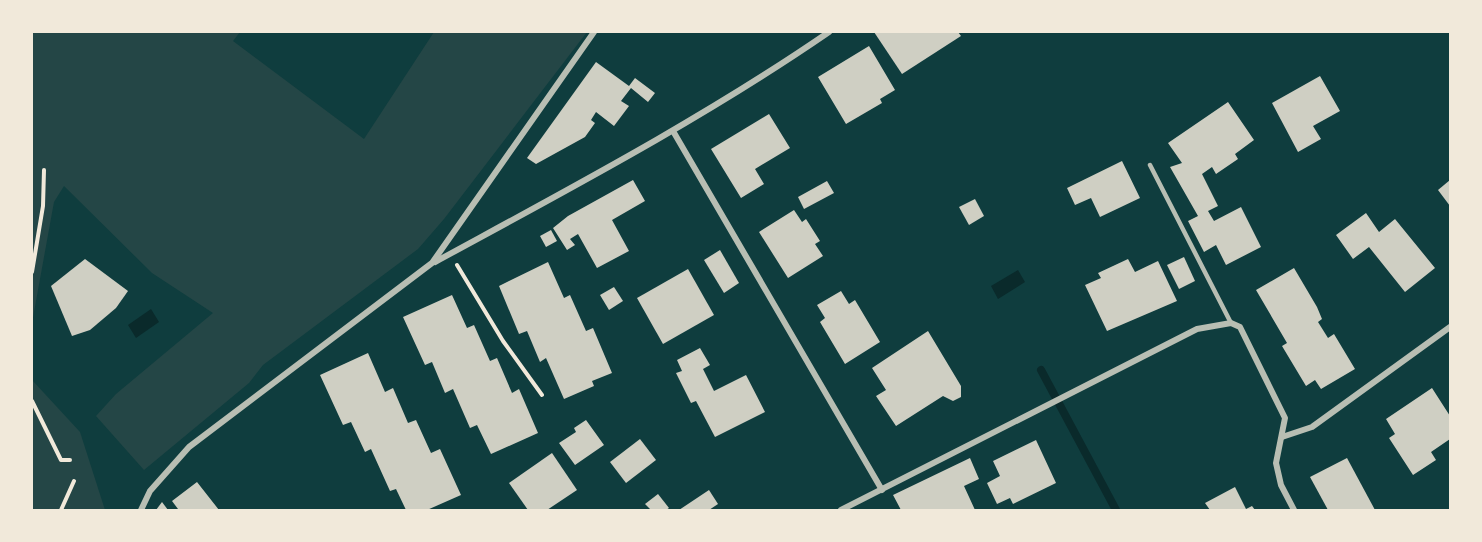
<svg xmlns="http://www.w3.org/2000/svg" width="1482" height="542" font-family="Roboto,sans-serif">
<style>
.green{fill:#244646}
.water{fill:#0a2a2b}
.lines{fill:none;stroke-linecap:round;stroke-linejoin:round}
.stream{stroke:#0a2a2b;stroke-width:8}
.building{fill:#cfcfc3}
.path{stroke:#f1e9da;stroke-width:4}
.service{stroke:#b8beb3;stroke-width:4.5}
.minor{stroke:#b8beb3;stroke-width:6}
</style>
<rect width="100%" height="100%" fill="#0f3d3e"/>
<g class="green">
<path d="M32,32H240L233,41L364,139L434,32H587L444,219L418,249L263,365L249,383L144,470L96,416L116,394L213,313L152,273L64,186L54,202L32,323Z"/>
<path d="M32,380L80,432L105,510H32Z"/>
</g>
<g class="water">
<path d="M1018,270L1025,282L998,299L991,286Z"/>
<path d="M151,309L159,322L136,338L128,325Z"/>
</g>
<g class="lines">
<path class="stream" d="M1041,370L1116,510"/>
</g>
<g class="building">
<path d="M874,32H958L961,36L902,74Z"/>
<path d="M869,46L895,90L880,99L882,103L846,124L818,77Z"/>
<path d="M596,62L629,86L635,78L655,93L648,102L631,88L621,101L629,106L614,126L596,112L591,120L595,123L585,137L536,164L527,158Z"/>
<path d="M1320,76L1340,111L1313,126L1321,139L1298,152L1272,103Z"/>
<path d="M1228,102L1254,140L1235,154L1238,159L1216,174L1212,167L1202,174L1218,206L1208,211L1214,221L1241,207L1261,247L1226,265L1216,245L1204,252L1188,221L1198,216L1170,167L1182,163L1168,143Z"/>
<path d="M769,114L790,148L755,169L764,184L741,198L711,149Z"/>
<path d="M1122,161L1140,198L1100,217L1091,198L1075,205L1067,188Z"/>
<path d="M633,180L645,201L612,220L629,251L597,268L578,234L570,239L575,245L567,250L553,228L568,216Z"/>
<path d="M1450,180V206L1438,190Z"/>
<path d="M827,181L834,193L804,209L798,197Z"/>
<path d="M975,199L984,216L969,225L959,207Z"/>
<path d="M794,210L802,222L806,219L820,241L815,244L823,256L788,278L759,232Z"/>
<path d="M1366,213L1379,232L1395,219L1435,268L1405,292L1369,247L1353,259L1336,235Z"/>
<path d="M551,230L557,241L546,247L540,236Z"/>
<path d="M720,250L739,283L724,293L704,260Z"/>
<path d="M1184,257L1195,281L1179,289L1167,265Z"/>
<path d="M85,259L128,291L116,308L90,330L72,336L51,286Z"/>
<path d="M1128,259L1135,272L1158,261L1177,301L1107,331L1085,285L1101,278L1098,273Z"/>
<path d="M548,262L564,298L570,295L586,331L593,328L612,373L592,381L594,386L564,399L546,358L540,362L527,331L519,334L499,286Z"/>
<path d="M1294,268L1317,307L1322,319L1318,322L1328,338L1334,334L1355,369L1321,389L1315,380L1306,386L1282,346L1287,343L1256,290Z"/>
<path d="M688,269L714,315L663,344L637,298Z"/>
<path d="M614,287L623,301L609,310L600,295Z"/>
<path d="M841,291L849,304L855,300L880,342L845,364L820,322L825,318L817,305Z"/>
<path d="M452,295L467,328L474,325L490,361L497,358L512,393L519,389L538,433L491,454L477,425L470,428L453,389L445,393L432,362L425,365L403,317Z"/>
<path d="M928,331L961,386V397L953,401L943,396L896,426L876,396L886,390L872,368Z"/>
<path d="M700,348L710,365L703,369L714,391L746,375L765,412L715,437L696,401L691,403L676,373L682,371L677,360Z"/>
<path d="M368,353L385,392L393,388L408,423L416,420L431,453L440,449L461,495L427,510H406L396,489L390,491L371,449L365,452L351,422L343,425L320,375Z"/>
<path d="M1432,388L1450,416V439L1431,452L1436,460L1413,475L1389,438L1395,434L1386,419Z"/>
<path d="M586,420L604,445L575,465L559,443L576,432L574,428Z"/>
<path d="M640,439L656,460L626,483L610,462Z"/>
<path d="M1036,440L1056,483L1013,504L1010,498L997,504L987,483L1000,476L993,461Z"/>
<path d="M552,453L577,490L547,510H528L509,483Z"/>
<path d="M970,458L979,479L964,486L975,510H901L893,495Z"/>
<path d="M1347,458L1375,510H1328L1310,477Z"/>
<path d="M197,482L219,510H176L178,509L172,501Z"/>
<path d="M1235,487L1246,509L1252,506L1255,510H1210L1205,503Z"/>
<path d="M709,490L718,504L709,510H679Z"/>
<path d="M658,494L669,508L666,510H651L645,504Z"/>
<path d="M162,502L168,510H156Z"/>
</g>
<g class="lines">
<g class="path">
<path d="M457,265L503,341L542,395"/>
<path d="M32,272L43,206L44,170"/>
<path d="M32,401L61,460H70"/>
<path d="M61,510L74,481"/>
</g>
<path class="service" d="M1150,165L1231,323"/>
<g class="minor">
<path d="M673,131L882,490"/>
<path d="M435,262C569,189 704,118 829,32"/>
<path d="M1282,437L1312,427L1450,327"/>
<path d="M141,510L150,491L189,447L432,263L594,32"/>
<path d="M841,510L1197,329L1231,323L1240,327L1285,418L1276,463L1281,485L1294,510"/>
</g>
</g>
<rect width="1482" height="542" fill="none" stroke="#f1e9da" stroke-width="66"/>
</svg>
